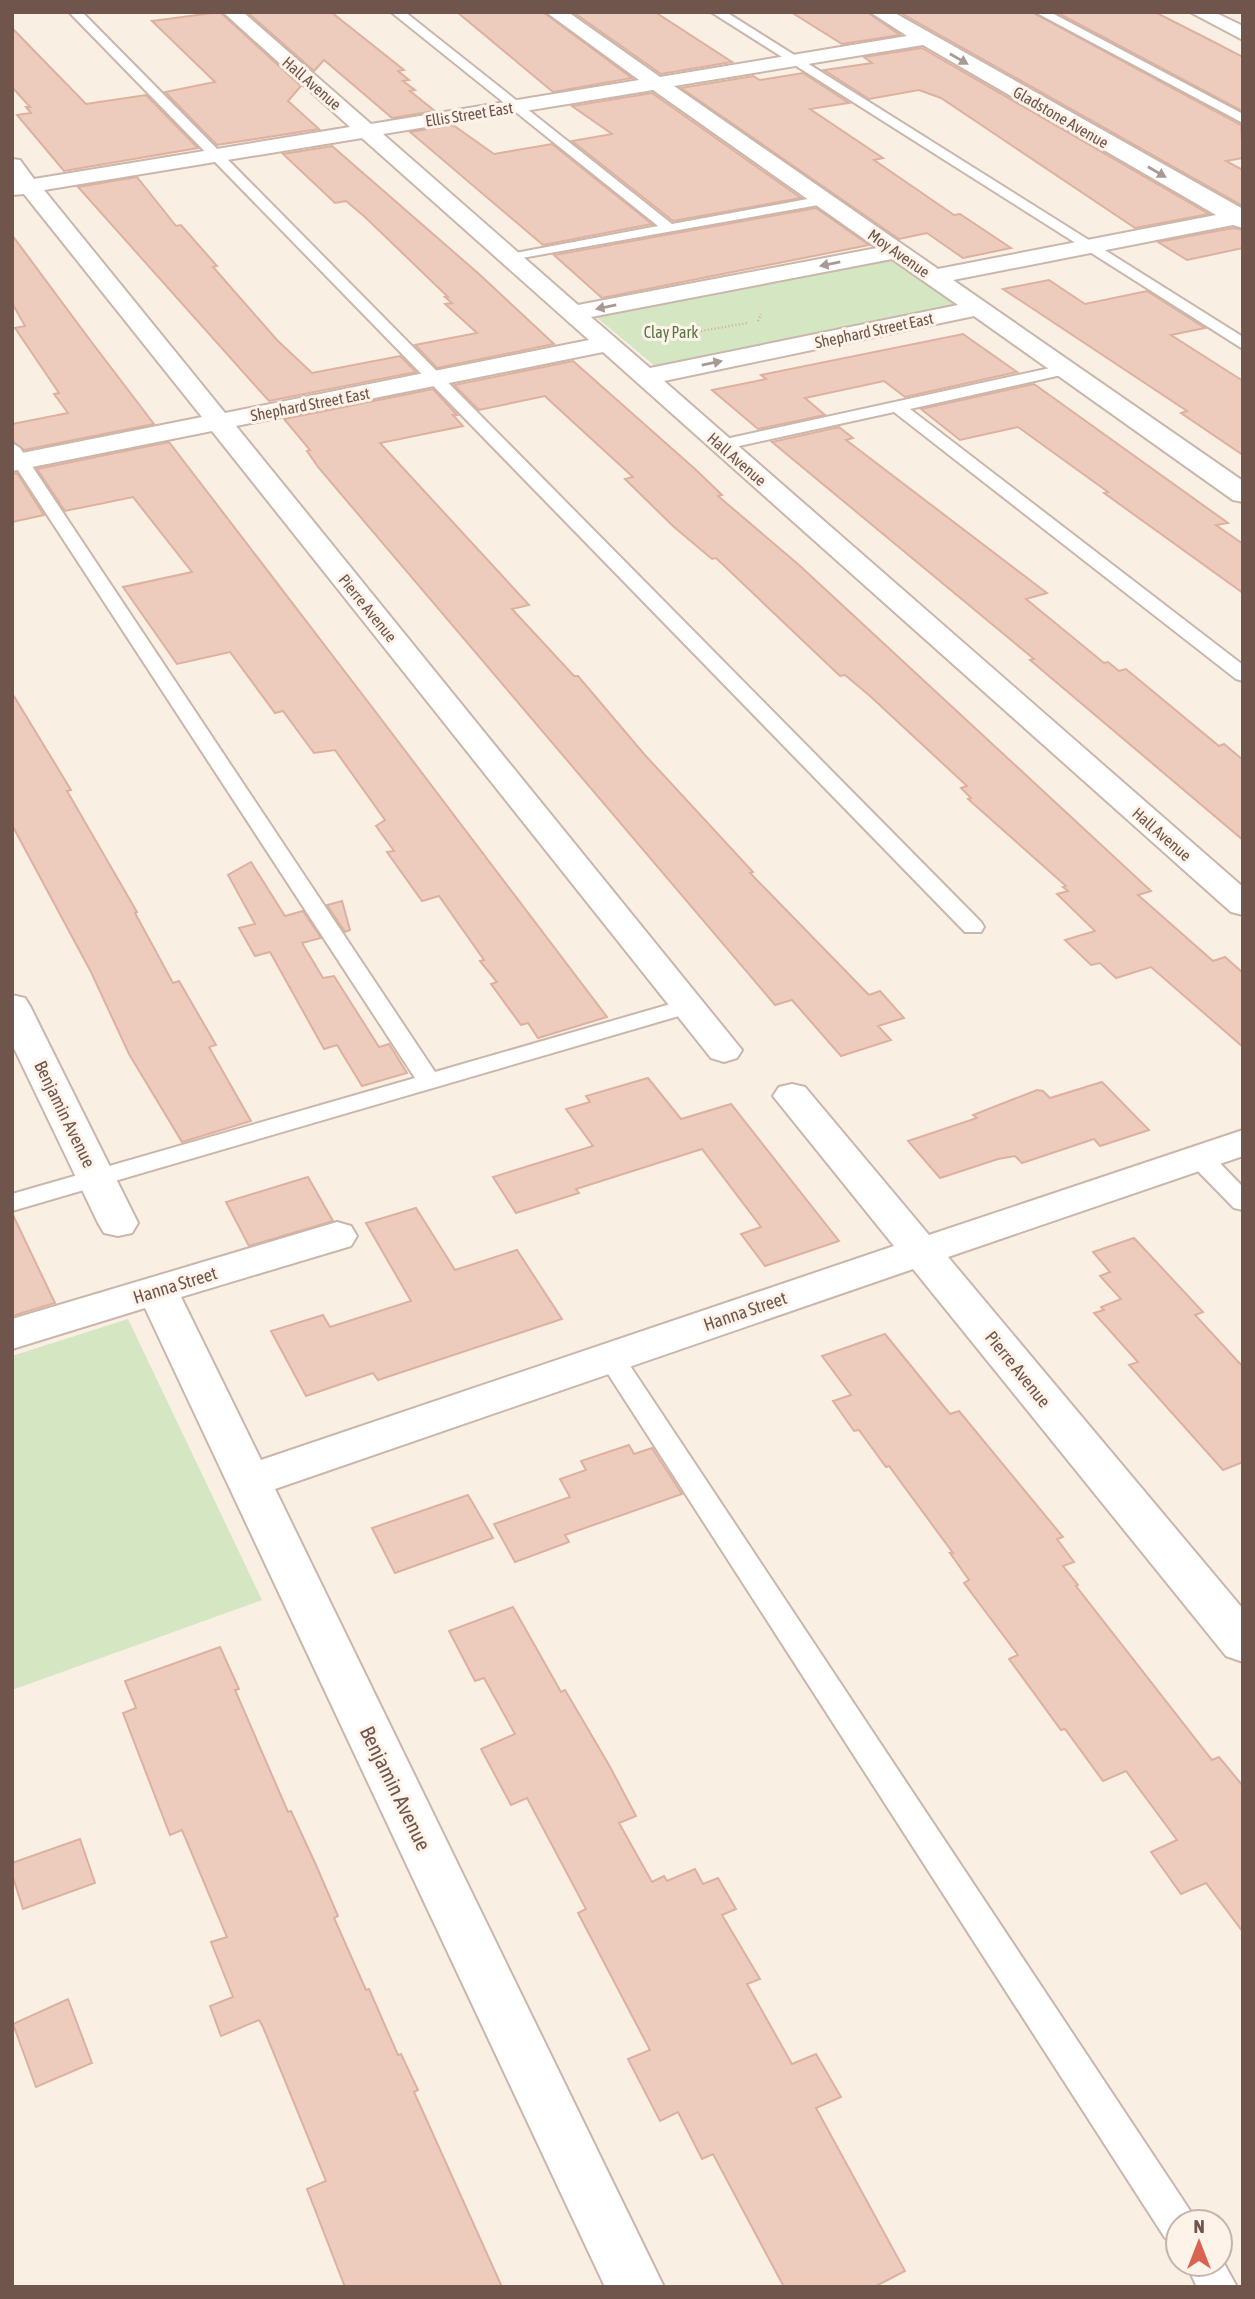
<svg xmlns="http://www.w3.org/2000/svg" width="1255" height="2299" font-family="'Asap Condensed',sans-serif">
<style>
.green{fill:#d5e6c3}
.building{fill:#edcbbd;stroke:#deb19f;stroke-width:2}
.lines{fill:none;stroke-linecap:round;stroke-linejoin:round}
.service-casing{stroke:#cab6ab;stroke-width:4}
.minor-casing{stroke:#cab6ab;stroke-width:4}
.path{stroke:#d1afa1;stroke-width:2.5;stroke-dasharray:1 2.5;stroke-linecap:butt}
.service{fill:#fff;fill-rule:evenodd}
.minor{fill:#fff;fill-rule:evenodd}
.oneway{fill:#a99994}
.labels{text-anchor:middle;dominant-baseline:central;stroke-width:6;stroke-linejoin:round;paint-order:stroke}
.far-street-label{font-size:16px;fill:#70554c;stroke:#fdf3e9}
.far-park-label{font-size:16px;fill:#587545;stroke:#fdf3e9}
.street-label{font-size:18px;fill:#70554c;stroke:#fdf3e9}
.near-street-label{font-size:21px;fill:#70554c;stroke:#fdf3e9}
</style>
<rect width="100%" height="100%" fill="#faefe3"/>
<g class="green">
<path d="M887,258L956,305L656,367L595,316Z"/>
<path d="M128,1319L262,1600L12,1690V1356Z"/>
</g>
<g class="building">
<path d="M220,12L301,86L288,101L319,129L217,145L165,92L215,82L152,21Z"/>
<path d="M247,12H331L404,70L398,71L409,80L403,81L415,90L410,91L435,111L392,118L324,60L314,71Z"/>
<path d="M457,12H543L632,78L553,92Z"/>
<path d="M573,12H655L732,62L661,74Z"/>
<path d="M791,12H867L900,35L842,44Z"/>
<path d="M899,12H1032L1241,125L1243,158L1226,161L1243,170V206Z"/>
<path d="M1056,12H1155L1212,41L1243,57L1242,111Z"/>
<path d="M12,28L86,104L146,95L198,148L64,171L17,115L31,113L26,107H30L12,87Z"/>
<path d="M922,48L1209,214L1135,228L941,98L919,90L869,99L824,70L872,63L864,57Z"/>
<path d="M803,73L849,103L810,109L883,158L874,160L954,215L960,214L1011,248L963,258L927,233L899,239L681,88L753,76L760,80Z"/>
<path d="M652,93L801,198L673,221L572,141L612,134L572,106Z"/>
<path d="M453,125L494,154L552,144L652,224L543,245L410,132Z"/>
<path d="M332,146L479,274L554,344L437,368L415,345L477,333L445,304L452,303L445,297H448L365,217L346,201L335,203L283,154Z"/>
<path d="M137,177L176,226L181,225L217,266L213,267L277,340L312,373L400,356L416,372L269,401L78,187Z"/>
<path d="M816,208L869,245L602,298L554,255Z"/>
<path d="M1233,228L1243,230V248L1187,260L1158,242Z"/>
<path d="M12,235L90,340L154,424L24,450L12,441V424L68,413L54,394L59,393L15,328L25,326L12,303Z"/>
<path d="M1049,280L1085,304L1147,291L1205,328L1171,335L1243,381V455L1181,413L1187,411L1003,289Z"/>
<path d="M963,334L1017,372L905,397L884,381L805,398L825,415L758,429L712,390L766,379L761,375Z"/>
<path d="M573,361L695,469L722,495L718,496L799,565L1151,891L1138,895L1213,961L1225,957L1243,973V1047L1151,967L1116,978L1100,963L1091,965L1065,940L1095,931L1057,894L1068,891L1063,887L1066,886L968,799L971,798L961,788L967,786L870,696L845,675L840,676L716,558L712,559L674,527L625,479L633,477L548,399L545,396L479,410L454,385Z"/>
<path d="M1034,384L1228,523L1216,525L1243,544V593L1104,493L1108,492L1018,427L960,440L921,409Z"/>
<path d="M433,389L457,415H453L463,426L380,443L529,605L512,609L574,676H578L644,754L753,872L750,873L869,995L880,991L904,1018L878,1026L891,1040L841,1056L792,1000L775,1005L318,467L307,451L310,450L284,419Z"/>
<path d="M839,427L853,438L846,440L1047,593L1026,599L1104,663L1108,662L1119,671L1126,669L1219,746L1224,744L1243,760V840L1030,660L1034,659L772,442Z"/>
<path d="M169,442L375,711L607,1017L538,1038L528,1023L521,1025L491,984L497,982L480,961L484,960L439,896L422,901L387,852L394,851L376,826L385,820L335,750L314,753L283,711L275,713L230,652L177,664L123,587L192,572L133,497L65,511L37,469Z"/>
<path d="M17,473L44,515L12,522V474Z"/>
<path d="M12,693L71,790L67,791L137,912L135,913L173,983L179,981L216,1045L209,1047L251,1121L182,1142L129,1054L91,972L12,825Z"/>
<path d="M251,862L285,916L303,911L321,938L302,943L323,978L334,976L379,1047L389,1044L407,1073L362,1086L337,1045L324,1049L270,952L255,956L239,928L255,924L228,875Z"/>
<path d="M342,901L350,930L345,932L327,905Z"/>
<path d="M648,1078L681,1119L731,1104L839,1241L765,1266L741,1234L761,1227L702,1149L576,1189L579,1193L516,1213L493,1177L593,1146L566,1109L590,1102L586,1096Z"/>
<path d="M1102,1082L1149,1130L1100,1146L1094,1139L1022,1163L1015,1156L998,1159L940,1178L908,1141L977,1118L973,1115L1037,1090L1043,1091L1050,1098Z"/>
<path d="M308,1177L333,1221L249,1246L226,1202Z"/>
<path d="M416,1208L455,1270L517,1250L562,1319L378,1380L373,1373L306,1396L271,1331L323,1315L330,1327L411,1301L366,1223Z"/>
<path d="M12,1213L55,1303L12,1316Z"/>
<path d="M1134,1238L1203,1312L1195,1315L1243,1367V1462L1223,1470L1129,1365L1138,1362L1094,1313L1104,1310L1101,1307L1121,1299L1100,1276L1110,1272L1093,1252Z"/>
<path d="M885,1334L950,1414L959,1411L1063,1537L1057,1539L1074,1562L1063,1566L1078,1585L1076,1586L1212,1760L1219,1757L1243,1786V1932L1206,1883L1181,1894L1151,1852L1177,1840L1126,1771L1103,1781L1065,1729L1061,1730L1009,1659L1018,1655L964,1583L969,1580L950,1553H953L889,1466L886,1467L859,1430L854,1431L833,1401L851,1395L822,1356Z"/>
<path d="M629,1445L634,1454L652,1448L682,1494L565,1535L569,1542L515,1562L494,1524L570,1497L560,1479L586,1470L581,1461Z"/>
<path d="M468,1495L493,1538L395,1573L372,1528Z"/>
<path d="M513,1607L561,1692L565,1690L609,1765L636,1816L619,1823L652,1882L664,1876L667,1881L695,1869L703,1884L718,1878L736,1909L722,1915L760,1979L747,1984L792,2064L816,2054L841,2097L816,2108L905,2271L874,2287H784L713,2154L702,2159L678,2112L660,2121L628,2059L650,2050L578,1913L586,1909L527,1798L511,1805L481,1749L515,1734L484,1678L475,1681L449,1631Z"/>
<path d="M220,1647L239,1689L235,1690L288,1812L291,1811L316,1865L338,1916L334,1918L366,1990L369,1989L398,2055L401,2054L418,2090L414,2092L502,2287H345L307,2189L326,2181L263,2027L259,2020L221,2036L210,2006L233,1997L211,1942L227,1937L182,1830L170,1835L123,1713L136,1708L125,1681Z"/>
<path d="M80,1839L95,1883L23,1909L12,1874V1863Z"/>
<path d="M68,1999L92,2063L36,2087L13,2024Z"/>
</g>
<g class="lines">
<defs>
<g id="service">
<path d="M69,12H82L981,922L984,927L981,932H965Z"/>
<path d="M391,12H405L672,224L824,196L831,200L824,204L505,261L503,258L510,254L658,226Z"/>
<path d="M711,12H726L1243,337V349Z"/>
<path d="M1035,12H1050L1243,114V123Z"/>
<path d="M1064,365L1070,367V373L910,409L1243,665V681L1236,679L894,412L721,450L713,445L721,440Z"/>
<path d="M12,443L20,448L435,1072L688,999L696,1001L699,1006L696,1011L12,1211V1194L415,1078L12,461Z"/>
<path d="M1199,1149L1208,1151L1243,1187V1210L1234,1208L1190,1163L1187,1157L1190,1151Z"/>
<path d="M610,1346L619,1349L1191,2212L1195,2222H1178V2243L1165,2238L601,1363L597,1356L601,1349Z"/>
<path d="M1220,2256L1237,2287H1197L1186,2264H1220Z"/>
</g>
<g id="minor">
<path d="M223,12H243L371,124L639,80L546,12H568L660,77L907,36L870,12H893L1243,209V228L1233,225L953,280L1243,481V502L1233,500L974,316L664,381L1243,887V915L1231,912L603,352L236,426L742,1050L737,1058L724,1062L711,1058L212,431L12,471V455L202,417L24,194L12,195V159L20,160L34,179L350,127ZM923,45L1216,215L938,269L674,86ZM653,90L877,248L578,305L383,134ZM362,138L589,340L225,413L44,190ZM892,259L958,305L650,368L591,317Z"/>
<path d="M1190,12H1214L1243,26V40Z"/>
<path d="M12,995L25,998L30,1006L138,1223L132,1233L118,1236L104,1233L98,1223L12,1044Z"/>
<path d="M792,1084L805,1087L929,1235L1243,1130V1156L948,1257L1243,1609V1662L1226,1656L913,1269L275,1489L664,2287H605L145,1308L12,1349V1319L337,1222L351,1226L357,1236L351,1246L181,1297L261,1460L894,1246L773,1096L779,1087Z"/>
</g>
</defs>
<use href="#service" class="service-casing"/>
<use href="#minor" class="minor-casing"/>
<g class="path">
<path d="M758,321L761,314"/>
<path d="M685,337L690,333L747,323"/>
<path d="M652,340L688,333"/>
</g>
<use href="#service" class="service"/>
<use href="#minor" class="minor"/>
</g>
<defs><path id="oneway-solid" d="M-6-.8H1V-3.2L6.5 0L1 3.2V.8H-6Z" transform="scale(1.75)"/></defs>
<g class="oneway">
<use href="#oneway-solid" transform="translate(959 59) rotate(30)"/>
<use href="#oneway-solid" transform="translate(1157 172) rotate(30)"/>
<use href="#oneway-solid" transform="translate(830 264) rotate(169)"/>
<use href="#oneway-solid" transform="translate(606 307) rotate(169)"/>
<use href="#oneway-solid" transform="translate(712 363) rotate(-12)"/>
</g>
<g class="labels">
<g class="far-street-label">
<text transform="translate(312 83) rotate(41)">Hall Avenue</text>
<text transform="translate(469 114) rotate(-9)">Ellis Street East</text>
<text transform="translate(1061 117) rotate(30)">Gladstone Avenue</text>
<text transform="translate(899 253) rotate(35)">Moy Avenue</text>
<text transform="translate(874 330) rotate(-12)">Shephard Street East</text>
<text transform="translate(310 404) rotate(-11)">Shephard Street East</text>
<text transform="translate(737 459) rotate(41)">Hall Avenue</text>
<text transform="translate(368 608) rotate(51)">Pierre Avenue</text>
<text transform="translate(1162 834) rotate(41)">Hall Avenue</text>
</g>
<g class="far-park-label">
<text x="671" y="332">Clay Park</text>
</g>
<g class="street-label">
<text transform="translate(65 1114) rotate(64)">Benjamin Avenue</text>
<text transform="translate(175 1285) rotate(-17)">Hanna Street</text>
<text transform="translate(745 1311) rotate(-19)">Hanna Street</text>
<text transform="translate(1018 1369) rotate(51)">Pierre Avenue</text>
</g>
<g class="near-street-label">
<text transform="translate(396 1788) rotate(64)">Benjamin Avenue</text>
</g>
</g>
<rect width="1255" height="2299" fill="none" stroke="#70554c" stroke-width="28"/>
<g transform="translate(1199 2243)"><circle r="33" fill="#fdf3e9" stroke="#c5b4aa" stroke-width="2"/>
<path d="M0-5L12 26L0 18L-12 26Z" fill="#da6352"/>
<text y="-10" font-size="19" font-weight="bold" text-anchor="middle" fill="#70554c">N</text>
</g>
</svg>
